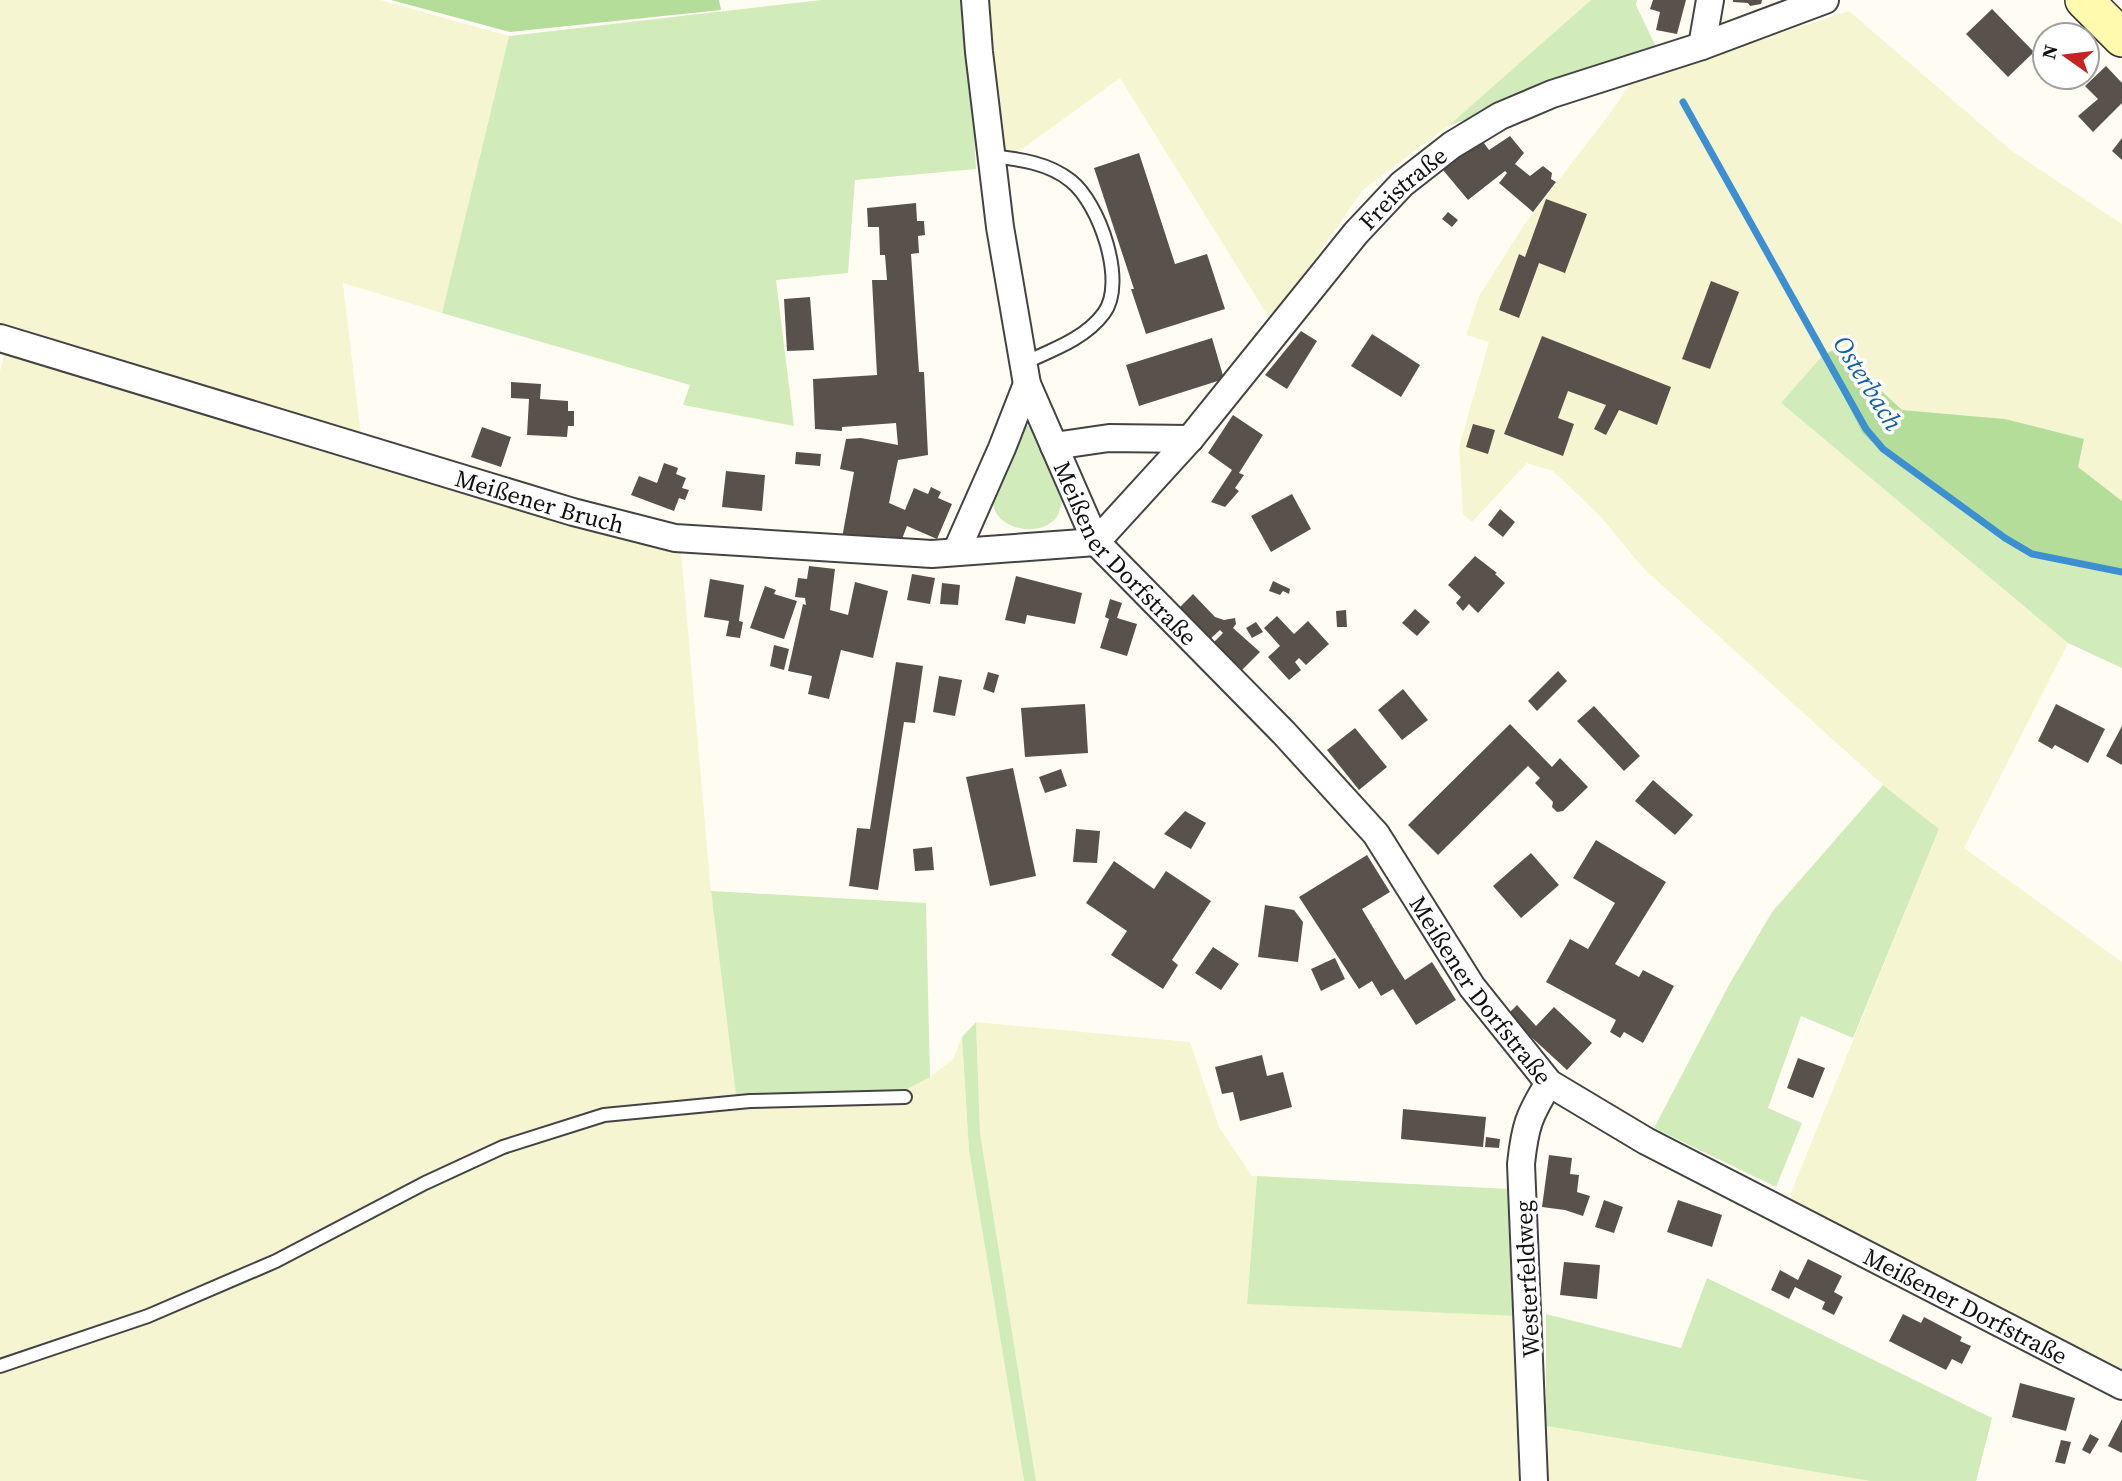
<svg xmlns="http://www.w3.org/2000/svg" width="2122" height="1481" font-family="'Source Serif 4',serif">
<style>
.farmland{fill:#f6f5d2}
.green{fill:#d2ebbb}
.forest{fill:#b5dd9a}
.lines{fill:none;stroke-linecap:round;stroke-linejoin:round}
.stream{stroke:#3c8fd1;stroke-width:7}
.building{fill:#59524c}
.lane-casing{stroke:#434343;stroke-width:16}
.street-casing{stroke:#434343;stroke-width:30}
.secondary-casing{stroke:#323232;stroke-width:40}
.lane{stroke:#fff;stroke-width:12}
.street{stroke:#fff;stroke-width:26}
.secondary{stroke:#fffaae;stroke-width:37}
.labels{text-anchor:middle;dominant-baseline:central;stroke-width:7;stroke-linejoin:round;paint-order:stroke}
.street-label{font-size:24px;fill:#101010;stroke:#fff}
.water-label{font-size:26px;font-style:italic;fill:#1560a7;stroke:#fff}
</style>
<rect width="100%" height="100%" fill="#fffdf3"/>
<g class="farmland">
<path d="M0,0H380L509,36L442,313L343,283L361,436L0,326Z"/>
<path d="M989,0H1591L1448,126L1363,190L1271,321L1120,78L1003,163Z"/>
<path d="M1849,11L2012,151L2122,224V501L2078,467L2084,440L2005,419L1902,410L1836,349L1781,403L2068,643L1964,848L2122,962V1379L1791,1201L1790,1195L1939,829L1883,785L1642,567L1602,518L1553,471L1527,463L1472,522L1463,514L1459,447L1489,342L1466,335L1479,296L1524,225L1608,116L1635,77L1667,69Z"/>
<path d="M6,348L681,551L711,891L736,1094L930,1077L953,1059L962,1037L969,1151L1024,1481H0V371Z"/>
<path d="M976,1022L1190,1042L1219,1127L1252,1176H1257L1247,1303L1512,1315L1519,1481H1036L980,1133Z"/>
<path d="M1546,1426L1870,1481H1547Z"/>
</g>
<g class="green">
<path d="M821,0H966L976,169L855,180L848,273L776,280L794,426L683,405L690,385L442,313L509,36Z"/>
<path d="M1591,0H1637L1636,5L1658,51L1448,126Z"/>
<path d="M1823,355L1862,433L2021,552L2122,574V668L2068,643L1781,403Z"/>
<path d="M1026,425L1034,428L1062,503C1060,507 1059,515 1056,518C1039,538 997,530 993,504C990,483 1012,447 1020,427Z"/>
<path d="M1883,785L1939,829L1853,1038L1801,1016L1768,1108L1802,1123L1776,1187L1654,1128L1730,983L1772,912Z"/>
<path d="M711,891L926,903L930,1077L907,1089L736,1095Z"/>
<path d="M976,1022L980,1133L1036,1481H1024L969,1151L962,1037Z"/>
<path d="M1257,1176L1510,1189L1518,1316L1247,1304Z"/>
<path d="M1707,1278L1992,1418L1976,1481H1870L1546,1426V1314L1681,1348Z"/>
</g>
<g class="forest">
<path d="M391,0H719L721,10L510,32Z"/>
<path d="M1836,349L1902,410L2005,419L2084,439L2078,467L2122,501V574L2021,552L1898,465L1862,433L1823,355Z"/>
</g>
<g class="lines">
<path class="stream" d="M1683,102L1866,429L1883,449L2005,538L2032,554L2122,572"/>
</g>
<g class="building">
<path d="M1653,0H1686L1677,34L1656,30L1660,12L1650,9Z"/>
<path d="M1733,0H1762L1761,4L1750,6L1748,3L1733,2Z"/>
<path d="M1992,9L2034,52L2008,77L1966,34Z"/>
<path d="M2106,66L2122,83V103L2093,132L2078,116L2098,99L2085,86Z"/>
<path d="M1510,136L1524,153L1515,164L1530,176L1543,166L1552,173L1551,179L1556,182L1533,212L1499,183L1507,173L1505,171L1468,200L1443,170L1481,139L1489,150Z"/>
<path d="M2122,138V160L2112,151Z"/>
<path d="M1139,153L1175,264L1207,254L1225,309L1146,334L1131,289H1134L1094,168Z"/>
<path d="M1546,199L1587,214L1565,273L1539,263L1519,318L1499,310L1519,254L1525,257Z"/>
<path d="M916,203L917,221H924L925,235L918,236L919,253L911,254L919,372H924L928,455L898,460L889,503L905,510L914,488L928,494L931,487L941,492L938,498L952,504L937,539L907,526L902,539L884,536L883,541L842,538L854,472L840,469L846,439L861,438L898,445L896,423L842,427V431L815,429L813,379L877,375L872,280H887L885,255H880L879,227H868L867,208Z"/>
<path d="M1448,212L1458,220L1452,227L1442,219Z"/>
<path d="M1711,281L1739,292L1710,369L1682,359Z"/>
<path d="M810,297L814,350L787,351L784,299Z"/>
<path d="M1301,331L1317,341L1287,389L1265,375Z"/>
<path d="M1372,334L1420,365L1401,397L1351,366Z"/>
<path d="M1542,336L1671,387L1657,425L1619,410L1606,435L1594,429L1606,405L1568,391L1558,418L1574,424L1563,456L1504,434Z"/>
<path d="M1212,338L1224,379L1139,406L1126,365Z"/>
<path d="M511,382L541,384L540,399L568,401V411H574V426H568L567,437L527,435L529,399L511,398Z"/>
<path d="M1233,415L1263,435L1239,473L1244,475L1235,488L1239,491L1225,507L1211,502L1232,470L1208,453Z"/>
<path d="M1473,424L1495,430L1488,454L1466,447Z"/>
<path d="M482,427L511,437L501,467L471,457Z"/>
<path d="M796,452L821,454L820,466L795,464Z"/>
<path d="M664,463L678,468L676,474L686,478L682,488L689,490L685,500L679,498L674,511L631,495L639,476L657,483Z"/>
<path d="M726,471L765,475L762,511L722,507Z"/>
<path d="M1292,494L1311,529L1271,552L1251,516Z"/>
<path d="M1500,509L1515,522L1503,537L1488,525Z"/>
<path d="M1475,556L1497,573L1495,574L1505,583L1478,613L1469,604L1463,611L1456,603L1461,597L1448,585Z"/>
<path d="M809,566L835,569L830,610L848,615L855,582L888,591L873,658L841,650L829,699L808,694L812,676L788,671L803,604L806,605L805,598L795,597L798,578L807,579Z"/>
<path d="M912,574L935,578L930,604L907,600Z"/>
<path d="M1016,576L1082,593L1075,624L1027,615L1025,624L1005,620Z"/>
<path d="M710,579L744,585L739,621L743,622L740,638L726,636L729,621L704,617Z"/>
<path d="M1273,581L1290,589L1289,594L1283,591L1280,595L1269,591Z"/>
<path d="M942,583L960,585L958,605L940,604Z"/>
<path d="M765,586L776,590L774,594L797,601L784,639L750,628Z"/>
<path d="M1193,594L1215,617L1224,620L1235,618L1236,624L1233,628L1260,652L1241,671L1212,644L1223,633L1220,630L1209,640L1178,609Z"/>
<path d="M1110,599L1122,603L1117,618L1137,624L1127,656L1100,648L1109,619L1105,617Z"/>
<path d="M1415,609L1430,622L1417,636L1402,623Z"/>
<path d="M1346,610L1347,627H1337L1336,611Z"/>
<path d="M1277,616L1294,634L1308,621L1329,644L1306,665L1299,658L1295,662L1301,670L1289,680L1268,657L1280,646L1264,628Z"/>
<path d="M1256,622L1263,632L1252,638L1246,628Z"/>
<path d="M774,645L789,649L784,670L770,666Z"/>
<path d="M896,662L923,666L915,723L904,722L878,890L849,886L857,828L870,829Z"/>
<path d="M1558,671L1567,681L1537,711L1528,701Z"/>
<path d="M988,672L999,675L994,693L983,689Z"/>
<path d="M939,676L962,680L955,716L933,712Z"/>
<path d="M1403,689L1428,720L1402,740L1378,710Z"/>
<path d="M1085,704L1088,753L1025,757L1021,708Z"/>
<path d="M2056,704L2105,729L2088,763L2055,745L2052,749L2038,741Z"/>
<path d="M1594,706L1640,756L1624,771L1577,721Z"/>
<path d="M1510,724L1552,767L1560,758L1588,787L1563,811L1557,812L1552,807L1553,802L1535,783L1540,778L1528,766L1438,855L1408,825Z"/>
<path d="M2122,726V765L2106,756Z"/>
<path d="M1355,728L1387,767L1359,790L1327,750Z"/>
<path d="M1013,768L1036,876L990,886L966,777Z"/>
<path d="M1061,769L1067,786L1045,793L1039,777Z"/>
<path d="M1653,780L1693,815L1675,835L1635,801Z"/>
<path d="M1185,811L1206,823L1191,849L1164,834Z"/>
<path d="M1076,829L1100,831L1097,863L1073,862Z"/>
<path d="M1596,840L1666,882L1615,964L1639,977L1643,970L1674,986L1643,1043L1624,1032L1620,1038L1610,1032L1616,1020L1546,982L1570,939L1588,949L1615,903L1573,878Z"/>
<path d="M932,847L934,870L915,871L913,849Z"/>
<path d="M1531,853L1559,885L1521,918L1493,886Z"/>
<path d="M1367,855L1390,892L1362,909L1396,966L1405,980L1432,962L1456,1000L1416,1025L1393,989L1381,996L1372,981L1359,989L1299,897Z"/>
<path d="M1114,861L1154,889L1166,871L1211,901L1172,960L1178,965L1163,989L1111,955L1127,931L1086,903Z"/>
<path d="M1265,905L1294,910L1303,922L1298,962L1258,957Z"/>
<path d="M1213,947L1239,964L1221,990L1195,973Z"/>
<path d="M1335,958L1345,979L1321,991L1311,969Z"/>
<path d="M1517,1005L1536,1026L1554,1007L1592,1043L1567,1070L1529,1035L1526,1039L1506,1016Z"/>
<path d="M1262,1055L1267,1076L1283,1072L1292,1107L1240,1121L1233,1092L1222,1094L1215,1067Z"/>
<path d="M1798,1058L1825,1068L1813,1098L1787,1088Z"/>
<path d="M1403,1109L1486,1117L1483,1147L1401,1139Z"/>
<path d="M1486,1137L1500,1139L1499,1148L1485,1147Z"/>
<path d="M1549,1155L1572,1158L1570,1174L1579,1175L1577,1192L1590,1196L1583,1216L1565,1210L1542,1207Z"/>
<path d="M1604,1200L1623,1207L1614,1233L1595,1227Z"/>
<path d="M1678,1200L1722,1215L1712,1247L1667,1232Z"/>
<path d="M1808,1259L1842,1276L1834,1292L1843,1297L1834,1315L1822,1309L1825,1302L1795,1287L1789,1299L1771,1290L1780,1270L1798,1280Z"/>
<path d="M1564,1262L1600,1265L1597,1299L1560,1295Z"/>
<path d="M1903,1314L1921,1323L1924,1317L1962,1337L1960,1341L1971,1346L1962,1364L1952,1359L1946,1370L1889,1341Z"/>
<path d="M2020,1383L2075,1398L2066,1431L2012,1417Z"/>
<path d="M2122,1419V1453L2108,1446Z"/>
<path d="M2090,1434L2099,1439L2090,1454L2082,1450Z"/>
<path d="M2061,1440L2071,1442L2065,1464L2055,1462Z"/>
</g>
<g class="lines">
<defs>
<g id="lane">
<path d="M991,156C1019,159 1049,163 1071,181C1099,203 1127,282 1104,313C1085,339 1052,350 1024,363"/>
<path d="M0,1366L148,1316L276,1261L425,1183L503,1147L604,1115L750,1101L905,1097"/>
</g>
<g id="street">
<path id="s1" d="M975,0L979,52L1000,227L1027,384L1096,542L1284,733L1376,834L1472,987L1549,1083L1646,1141L2122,1386"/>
<path d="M1702,46L1710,0"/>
<path id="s2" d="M0,338L573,512L675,538L932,554L1096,542"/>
<path d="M1054,446L1109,438L1190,439"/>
<path id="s3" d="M1096,542L1190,439L1356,233L1402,184L1452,145L1500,116L1552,94L1702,46L1825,0"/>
<path d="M956,552L1002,448L1027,384"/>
<path d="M1534,1481L1521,1164C1525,1126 1529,1115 1549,1083"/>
</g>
<path id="secondary" d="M2084,0L2122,38"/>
</defs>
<use href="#lane" class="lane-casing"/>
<use href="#street" class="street-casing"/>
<use href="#secondary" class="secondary-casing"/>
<use href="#lane" class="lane"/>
<use href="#street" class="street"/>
<use href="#secondary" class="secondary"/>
</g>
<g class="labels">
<g class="street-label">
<text stroke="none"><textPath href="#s3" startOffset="469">Freistraße</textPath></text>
<text stroke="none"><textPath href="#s2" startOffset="564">Meißener Bruch</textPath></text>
<text stroke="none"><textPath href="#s1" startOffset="586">Meißener Dorfstraße</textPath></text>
<text stroke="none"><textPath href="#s1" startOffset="1153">Meißener Dorfstraße</textPath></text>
<text transform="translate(1527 1279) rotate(-93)">Westerfeldweg</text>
<text stroke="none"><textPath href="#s1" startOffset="1741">Meißener Dorfstraße</textPath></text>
</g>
<g class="water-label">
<text transform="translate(1868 383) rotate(58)">Osterbach</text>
</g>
</g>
<g transform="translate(2066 56) rotate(284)"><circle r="33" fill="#ffffff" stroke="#9f9f9f" stroke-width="2"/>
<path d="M0-5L12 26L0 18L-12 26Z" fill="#c52324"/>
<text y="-10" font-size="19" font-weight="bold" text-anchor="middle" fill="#101010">N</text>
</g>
</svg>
